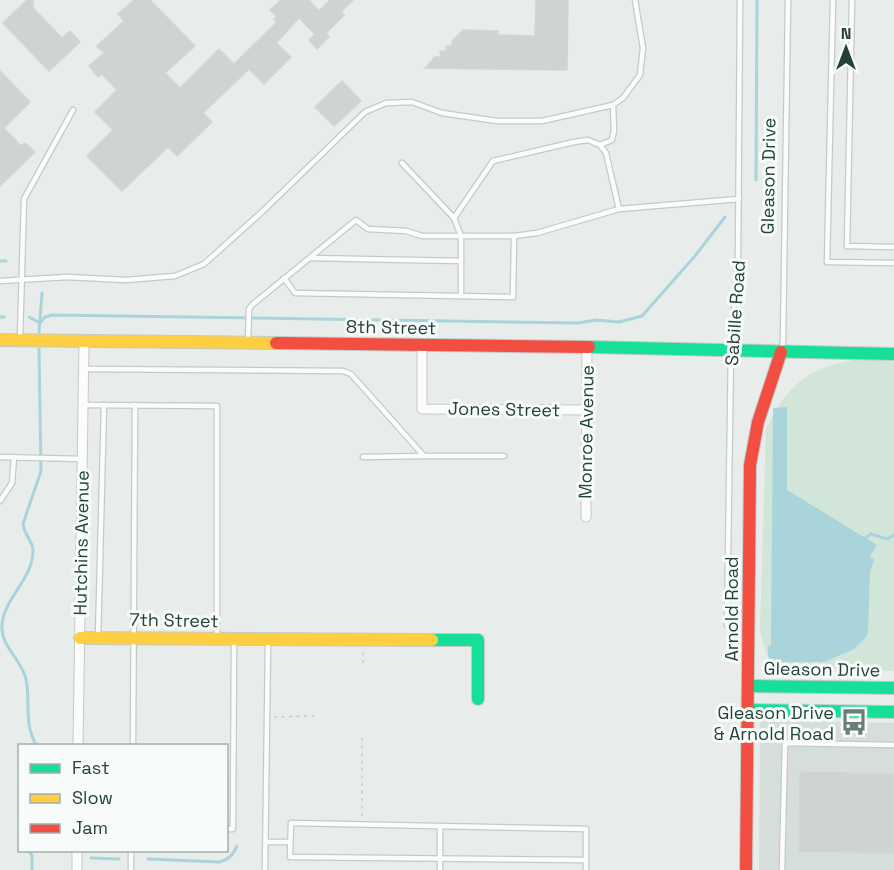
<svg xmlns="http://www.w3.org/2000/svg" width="894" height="870" font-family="'Space Grotesk',sans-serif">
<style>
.built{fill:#d6dedb}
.green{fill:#d1e6d8}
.water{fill:#a9d4db}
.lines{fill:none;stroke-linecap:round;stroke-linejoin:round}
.stream{stroke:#a9d4db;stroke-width:3}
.building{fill:#cfd4d2;stroke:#d1d6d4;stroke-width:1.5}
.lane-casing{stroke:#c5cac8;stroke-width:7}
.street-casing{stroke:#c5cac8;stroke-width:11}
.fast-casing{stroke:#c3cbc8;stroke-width:14}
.slow-casing{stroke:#c3cbc8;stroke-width:14}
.jam-casing{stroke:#c3cbc8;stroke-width:14}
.path{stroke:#c3ccca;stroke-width:1.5;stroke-dasharray:3 4.5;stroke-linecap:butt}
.lane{stroke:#fcfcfc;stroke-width:4.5}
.street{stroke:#fcfcfc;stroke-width:9}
.fast{stroke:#16e098;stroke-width:12}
.slow{stroke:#ffcf43;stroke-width:12}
.jam{stroke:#f24e42;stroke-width:12}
.labels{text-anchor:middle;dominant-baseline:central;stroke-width:6;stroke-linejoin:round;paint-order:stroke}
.street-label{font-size:18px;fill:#24423a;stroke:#f7fbf9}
.poi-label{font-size:18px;fill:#24423a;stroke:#f7fbf9;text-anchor:end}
</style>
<rect width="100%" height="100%" fill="#e8edeb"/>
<path class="built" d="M760,720L894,723V870H759Z"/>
<path class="green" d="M864,358L894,359V671L792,668C766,662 765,654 760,629L766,429C790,380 810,367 864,358Z"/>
<path class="water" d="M787,407V490L877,545L870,556L874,560L870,572L868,631L866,637L854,649L824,662H773L768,657V647L771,645L773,408Z"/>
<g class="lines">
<g class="stream">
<path d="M756,180L757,0"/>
<path d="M0,261H6"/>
<path d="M0,317H4"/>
<path d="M29,317L40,323"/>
<path d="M40,323L45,317L52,315L578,323L596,320L619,322L642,316L695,256L725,217"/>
<path d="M39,332L42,293"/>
<path d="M864,539L871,534L887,539L894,535"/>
<path d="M37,746C23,724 31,702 26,679C22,660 0,646 2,625C4,597 34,579 33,549C32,541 24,534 23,524L41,471L39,349"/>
<path d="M29,850L32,856V870"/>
<path d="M91,858L119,859"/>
<path d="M148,859L220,862C229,859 233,855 237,846"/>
</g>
</g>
<g class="building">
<path d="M27,0H33V8L62,38L70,31L80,42L49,71L3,23Z"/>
<path d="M134,0H150L195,46L165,73L180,88L219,49L234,64L277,22L274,19L277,17L270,10L281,0H309L319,11L330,0H353L341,12L344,15L326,33L329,37L317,49L309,40L315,34L299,18L276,43L291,57L264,84L249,69L203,113L212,122L177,156L168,147L122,191L87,156L113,130L95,112L117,90L102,74L98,77L89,66L104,53L97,46L124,21L118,14Z"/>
<path d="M536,0H568L567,70L425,68L435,57H441L440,51H446V46H452V41L463,30L498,31V35L535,36Z"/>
<path d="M0,71L30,102L4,128L21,146L25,143L35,152L0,186Z"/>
<path d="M342,81L361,101L334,126L315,107Z"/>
<path d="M800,772L894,774V853L799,851Z"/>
</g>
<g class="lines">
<defs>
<g id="lane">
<path d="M833,0L827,262L894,263"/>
<path d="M852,0L847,246L894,247"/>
<path d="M600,145L612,140L614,131L613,105"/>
<path d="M402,163L454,218L461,236V296"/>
<path d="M454,218L493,161L574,142L588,140L600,145L606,153L619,209"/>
<path d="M310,258L461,261"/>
<path d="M284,278L295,293L513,297L514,236"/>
<path d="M0,281L67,277L126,280L175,276L204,264L263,211L365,112L386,103L412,102L442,113L497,121H542L613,105L623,98L640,75L643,48L635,0"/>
<path d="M20,338L24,199L73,110"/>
<path d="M248,343L249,309L252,305L356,220L368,229L406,231L422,236H514L537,233L619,209L739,199"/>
<path d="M782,349L783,340L788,0"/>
<path d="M83,369L343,371L351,374L424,456H504"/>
<path d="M83,405L217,406V638"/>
<path d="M0,457L82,459"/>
<path d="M363,457L424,456"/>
<path d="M0,501L12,483L14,457"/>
<path d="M727,625L731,350L738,258L740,0"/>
<path d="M98,638L104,405"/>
<path d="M133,746L135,405"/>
<path d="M440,826V870"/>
<path d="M226,829H233L234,640"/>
<path d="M266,842H290"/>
<path d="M131,870V850"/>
<path d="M265,870L268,641"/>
<path d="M586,870V829L291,823L290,857L586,860"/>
<path d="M782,870L785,743L894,745"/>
</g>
<g id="street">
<path d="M422,345V409L587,410"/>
<path d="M586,517L587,347"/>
<path d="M78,746L84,341"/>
<path d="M77,870V850"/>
</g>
<g id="fast">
<path d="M589,347L894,354"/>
<path d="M432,640H478V699"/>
<path d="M749,686L894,688"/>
<path d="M748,710L894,712"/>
</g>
<g id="slow">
<path d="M0,340L276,343"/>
<path d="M80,638L432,640"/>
</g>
<g id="jam">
<path d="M276,343L589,347"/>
<path d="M746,870L750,465L758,422L781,352"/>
</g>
</defs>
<use href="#lane" class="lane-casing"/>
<use href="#street" class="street-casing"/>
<use href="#fast" class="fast-casing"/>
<use href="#slow" class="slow-casing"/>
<use href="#jam" class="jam-casing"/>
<g class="path">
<path d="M363,663V652"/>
<path d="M274,717L318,716"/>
<path d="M362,816V736"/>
</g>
<use href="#lane" class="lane"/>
<use href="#street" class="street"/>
<use href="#fast" class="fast"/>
<use href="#slow" class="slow"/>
<use href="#jam" class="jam"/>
</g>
<defs>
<symbol id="bus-bare" viewBox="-9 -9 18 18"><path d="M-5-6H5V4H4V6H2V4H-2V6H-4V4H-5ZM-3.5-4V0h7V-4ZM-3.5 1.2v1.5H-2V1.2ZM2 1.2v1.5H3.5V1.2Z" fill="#697e78" stroke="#f7fbf9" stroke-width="2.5" paint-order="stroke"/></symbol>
</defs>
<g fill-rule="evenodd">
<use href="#bus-bare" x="835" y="703" width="38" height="38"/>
</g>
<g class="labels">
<g class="street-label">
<text transform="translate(768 176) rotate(-89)">Gleason Drive</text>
<text transform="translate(735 313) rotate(-86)">Sabille Road</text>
<text transform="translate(391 327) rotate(1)">8th Street</text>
<text transform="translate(504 409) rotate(1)">Jones Street</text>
<text transform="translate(586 432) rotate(-89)">Monroe Avenue</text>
<text transform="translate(81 543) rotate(-89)">Hutchins Avenue</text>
<text transform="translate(731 609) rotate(-90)">Arnold Road</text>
<text transform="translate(174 620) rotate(1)">7th Street</text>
<text transform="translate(822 669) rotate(1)">Gleason Drive</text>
</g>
<g class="poi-label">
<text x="834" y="712">Gleason Drive<tspan x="834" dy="21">&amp; Arnold Road</tspan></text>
</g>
</g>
<rect x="18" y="744" width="210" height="108" fill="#f7fbf9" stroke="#a3b1ad" stroke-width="1.5"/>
<rect x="30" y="764" width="30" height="9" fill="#16e098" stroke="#a3b1ad" stroke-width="1.5"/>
<text x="72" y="774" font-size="18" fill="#24423a">Fast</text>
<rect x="30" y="794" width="30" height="9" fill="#ffcf43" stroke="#a3b1ad" stroke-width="1.5"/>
<text x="72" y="804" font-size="18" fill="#24423a">Slow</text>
<rect x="30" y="824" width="30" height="9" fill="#f24e42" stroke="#a3b1ad" stroke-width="1.5"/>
<text x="72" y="834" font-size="18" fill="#24423a">Jam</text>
<g transform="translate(846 48)" stroke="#f7fbf9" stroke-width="4.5" paint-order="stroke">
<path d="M0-4.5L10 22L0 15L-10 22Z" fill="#24423a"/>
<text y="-9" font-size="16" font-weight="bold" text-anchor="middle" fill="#24423a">N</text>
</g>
</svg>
